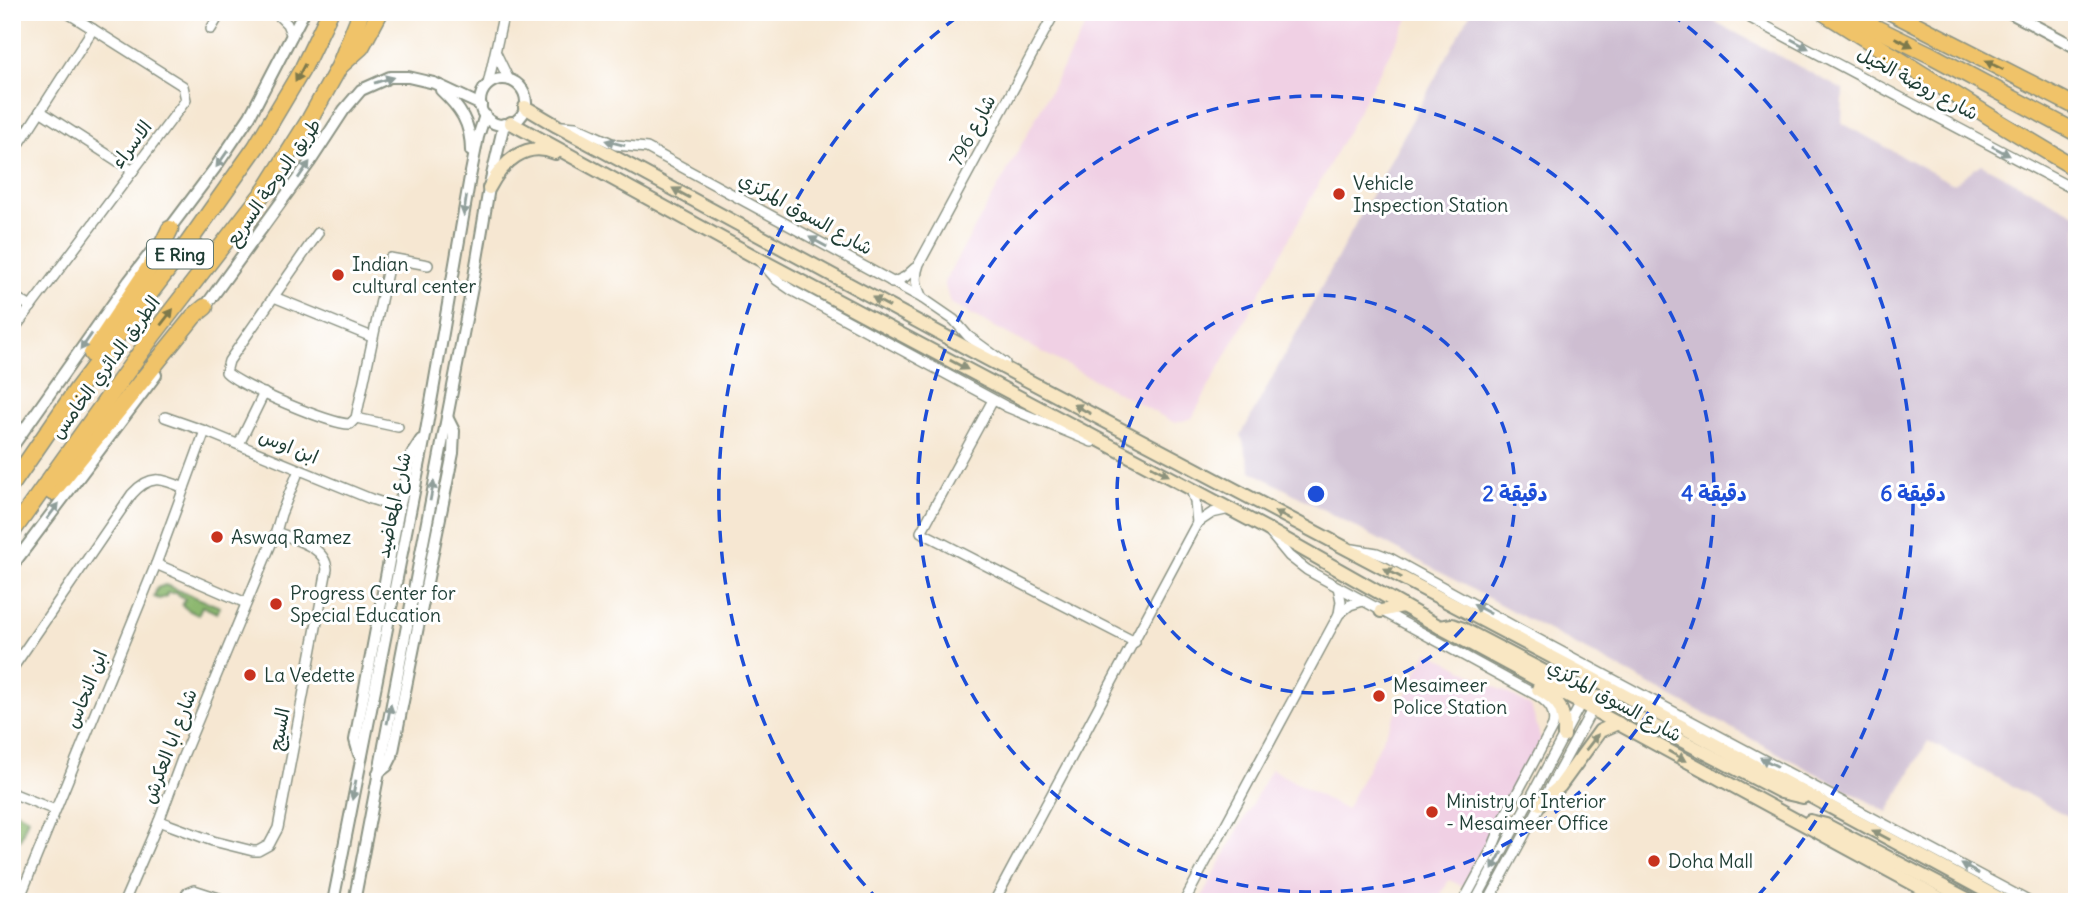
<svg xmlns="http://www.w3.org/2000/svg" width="2089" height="914" font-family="Delius,'Playpen Sans Arabic',sans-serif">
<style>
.built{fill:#f0d0e4}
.industrial{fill:#cebed1}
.forest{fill:#8db870;stroke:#567a52;stroke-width:2}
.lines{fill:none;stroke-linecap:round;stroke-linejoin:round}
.minor-casing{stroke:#8a9283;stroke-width:12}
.tertiary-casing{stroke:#8a9283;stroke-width:14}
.secondary-casing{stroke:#8a9283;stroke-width:16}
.trunk-casing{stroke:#8a9283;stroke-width:19}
.motorway-casing{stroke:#8a9283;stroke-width:19}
.minor{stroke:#fff;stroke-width:9}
.tertiary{stroke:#fff;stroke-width:10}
.secondary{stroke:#f9e7c3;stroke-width:12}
.trunk{stroke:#f0c369;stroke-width:16}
.motorway{stroke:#f0c369;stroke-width:16}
.oneway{fill:#7d794c}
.oneway2{fill:#8f9e9a}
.oneway3{fill:#8c927c}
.ring{fill:none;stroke:#1d4ed8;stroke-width:3.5;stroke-dasharray:12 9}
.poi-dot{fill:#c8321e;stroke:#fff;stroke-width:2.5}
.labels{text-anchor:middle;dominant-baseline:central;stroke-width:6;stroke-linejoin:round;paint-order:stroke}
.shield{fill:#fff;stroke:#627771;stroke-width:2}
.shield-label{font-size:18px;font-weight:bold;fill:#1f3d34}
.street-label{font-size:19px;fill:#1f3d34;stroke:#fff}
.poi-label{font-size:19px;fill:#1f3d34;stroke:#fff;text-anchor:start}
.centre{fill:#1d4ed8;stroke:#fff;stroke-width:3.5}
.ring-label{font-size:21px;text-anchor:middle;font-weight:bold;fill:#1d4ed8;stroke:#fff;stroke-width:6;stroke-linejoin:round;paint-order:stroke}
</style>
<rect width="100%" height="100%" fill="#fff"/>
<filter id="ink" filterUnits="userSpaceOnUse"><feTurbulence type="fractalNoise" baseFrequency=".0143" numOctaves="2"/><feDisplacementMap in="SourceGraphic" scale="14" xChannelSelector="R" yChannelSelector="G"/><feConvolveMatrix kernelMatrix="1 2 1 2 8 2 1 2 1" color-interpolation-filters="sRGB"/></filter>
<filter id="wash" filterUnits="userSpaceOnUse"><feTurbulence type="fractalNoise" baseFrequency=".00686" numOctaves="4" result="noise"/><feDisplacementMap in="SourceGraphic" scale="28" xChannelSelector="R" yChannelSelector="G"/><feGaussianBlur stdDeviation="1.57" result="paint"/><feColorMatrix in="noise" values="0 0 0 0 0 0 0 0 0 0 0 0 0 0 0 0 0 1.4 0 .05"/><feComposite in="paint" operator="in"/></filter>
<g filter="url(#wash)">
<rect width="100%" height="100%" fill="#f6e7d2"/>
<g class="built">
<path d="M1093,12H1412L1192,418L1175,423L950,303L944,282L1006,173Z"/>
<path d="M1428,651L1531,706L1541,740L1462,886L1449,880L1441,894L1454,902H1199L1271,769L1346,810Z"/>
</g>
<path class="industrial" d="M1471,12H1697L1843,90L1842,123L1953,184L1981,164L2077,215V821L1928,741L1888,812L1251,471L1241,435Z"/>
<g class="forest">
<path d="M165,585L220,607L217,613L202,606L198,615L188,610L182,605L185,599L176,593H167L166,597L159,599L154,597L157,588Z"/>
<path d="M12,809L28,818L20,840H12Z"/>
</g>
</g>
<g filter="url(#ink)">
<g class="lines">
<defs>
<g id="minor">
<path d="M275,12L287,24L292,36"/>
<path d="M1739,12L2077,191"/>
<path d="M211,29L221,12"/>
<path d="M496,53L509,80"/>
<path d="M488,84L504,12"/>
<path d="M40,111L133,171"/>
<path d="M562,126L576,127L616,145L647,148L922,298L954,320L968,336L1005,363"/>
<path d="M12,155L93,29"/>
<path d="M318,233L229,361L226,372C240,386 332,425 350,424L356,418L390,258L428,265"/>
<path d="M762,263L777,280L793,291L1007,407L1092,442"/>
<path d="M892,283L905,277L915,268"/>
<path d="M12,295L31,307"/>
<path d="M274,297L372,337"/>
<path d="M922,298C916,285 914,278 919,264L1055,12"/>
<path d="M12,332L186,100L183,86L66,12"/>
<path d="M993,400L921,532L1135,642"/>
<path d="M165,417L205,431L371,499L399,508"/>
<path d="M356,418L398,427"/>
<path d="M239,444L264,393"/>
<path d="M1190,487L1195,501L1197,523"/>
<path d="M1270,533L1289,556L1307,570L1538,696C1550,704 1556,712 1553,726L1507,812L1492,849L1463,902"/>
<path d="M1353,549L1377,553L1390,558L1515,627L2030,902"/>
<path d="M156,564L246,603"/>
<path d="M1338,587L1341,601L1339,614"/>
<path d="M12,669L132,494C150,474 162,478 184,488"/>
<path d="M12,793L55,810"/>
<path d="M159,821L213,841L253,851H258L269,845L278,828L327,569C325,546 295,540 276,532"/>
<path d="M21,897L33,902"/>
<path d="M18,902L156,564L205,431"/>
<path d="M124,902L159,821L183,756L276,532L281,514L299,470"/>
<path d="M183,902L187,893L194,890L231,902"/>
<path d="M994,902L1197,523L1212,513L1230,509"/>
<path d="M1184,902L1339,614L1350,605L1363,601"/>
<path d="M1475,902L1581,703"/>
<path d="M1488,902L1594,706"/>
</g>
<g id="tertiary">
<path d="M2009,12L2077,48"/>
<circle cx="503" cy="102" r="23"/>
<path d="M441,90C460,108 471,123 471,151"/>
<path d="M167,232L215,168L250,116L304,12"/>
<path d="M202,311L310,162L344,110L361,90L390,77H408L434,83L481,105"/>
<path d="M12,447L129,281L155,247"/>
<path d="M12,566L156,375"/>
<path d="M359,754L355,740L399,508L412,454L421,440"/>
<path d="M378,773L387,766L392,756L453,453L454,431L447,417"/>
<path d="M333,902L426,431L470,177L478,137L485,115"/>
<path d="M354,902L474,277L489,188L504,124"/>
</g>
<g id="secondary">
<path d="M525,107L557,126L974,352L1605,685L2006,902"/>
<path d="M511,123L759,259L1267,529L1440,627L1947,902"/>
<path d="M489,188C502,163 525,140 555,153"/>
<path d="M1381,611L1403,606"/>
<path d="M1440,627L1452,625L1463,629L1577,689L1586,687L1588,676"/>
<path d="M1538,689C1561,701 1565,711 1564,736"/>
<path d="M1581,703L1589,698L1598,697L1781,792L1803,797"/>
<path d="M1540,804L1560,786L1600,731L1618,723"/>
<path d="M1810,821L1826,825L1973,902"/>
</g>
<g id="trunk">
<path d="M1823,12L2000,123L2077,169"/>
<path d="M1843,12L1931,55L2077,133"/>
<path d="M1891,12L2077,107"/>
</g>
<g id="motorway">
<path d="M340,66L361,47L380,12"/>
<path d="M92,354L156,258L170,229"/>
<path d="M12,484L78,388L188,243L256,147L303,68L330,12"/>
<path d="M52,492L194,316L205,307"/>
<path d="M12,532L153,335L266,189L310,119L339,67L361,12"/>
</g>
</defs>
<use href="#minor" class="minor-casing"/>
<use href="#tertiary" class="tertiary-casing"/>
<use href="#secondary" class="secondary-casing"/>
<use href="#trunk" class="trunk-casing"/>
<use href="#motorway" class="motorway-casing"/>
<use href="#minor" class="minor"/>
<use href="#tertiary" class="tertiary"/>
<use href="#secondary" class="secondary"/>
<use href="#trunk" class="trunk"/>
<use href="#motorway" class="motorway"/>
</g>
<defs><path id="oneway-solid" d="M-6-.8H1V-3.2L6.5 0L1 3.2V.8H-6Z" transform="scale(1.75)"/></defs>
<g class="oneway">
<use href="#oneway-solid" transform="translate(1904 42) rotate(26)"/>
<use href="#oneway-solid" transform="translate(1994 65) rotate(-153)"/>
<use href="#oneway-solid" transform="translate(300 73) rotate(118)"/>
<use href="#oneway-solid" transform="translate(167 317) rotate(-52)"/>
</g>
<g class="oneway2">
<use href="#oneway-solid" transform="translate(1800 44) rotate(28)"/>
<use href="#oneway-solid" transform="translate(384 80) rotate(-17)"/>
<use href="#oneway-solid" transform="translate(615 143) rotate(-165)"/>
<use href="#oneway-solid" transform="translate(2001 151) rotate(28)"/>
<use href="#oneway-solid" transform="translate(222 159) rotate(125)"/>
<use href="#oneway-solid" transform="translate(304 170) rotate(-55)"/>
<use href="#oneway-solid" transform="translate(465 206) rotate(99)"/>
<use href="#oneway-solid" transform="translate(818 242) rotate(-151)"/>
<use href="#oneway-solid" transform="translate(86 342) rotate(125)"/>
<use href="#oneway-solid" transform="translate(432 491) rotate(-79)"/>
<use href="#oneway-solid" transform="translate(53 511) rotate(-53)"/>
<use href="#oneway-solid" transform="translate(1482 609) rotate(-151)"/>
<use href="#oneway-solid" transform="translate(389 714) rotate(-79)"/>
<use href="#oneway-solid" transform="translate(1769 762) rotate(-153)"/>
<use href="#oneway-solid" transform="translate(354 790) rotate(101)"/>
<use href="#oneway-solid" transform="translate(1497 861) rotate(118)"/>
<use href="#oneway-solid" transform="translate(1970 869) rotate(-151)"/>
</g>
<g class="oneway3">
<use href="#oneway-solid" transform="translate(681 193) rotate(-151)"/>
<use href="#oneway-solid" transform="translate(881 302) rotate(-151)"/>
<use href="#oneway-solid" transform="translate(959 365) rotate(28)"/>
<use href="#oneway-solid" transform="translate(1082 409) rotate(-152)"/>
<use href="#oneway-solid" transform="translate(1160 471) rotate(28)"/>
<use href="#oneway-solid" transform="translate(1283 516) rotate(-152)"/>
<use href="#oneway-solid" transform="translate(1393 573) rotate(-152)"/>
<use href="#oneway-solid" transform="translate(1592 742) rotate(-52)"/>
<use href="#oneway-solid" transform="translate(1677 756) rotate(30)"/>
<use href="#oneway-solid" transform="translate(1881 835) rotate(-152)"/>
</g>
</g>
<g class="ring">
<circle cx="1316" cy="494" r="199"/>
<circle cx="1316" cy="494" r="398"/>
<path d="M879 901A597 597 0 0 1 961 14M1671 14A597 597 0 0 1 1753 901"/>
</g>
<g class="poi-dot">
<circle cx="1339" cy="194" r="7"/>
<circle cx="338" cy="275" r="7"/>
<circle cx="217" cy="537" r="7"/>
<circle cx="276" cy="604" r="7"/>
<circle cx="250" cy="675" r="7"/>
<circle cx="1379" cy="696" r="7"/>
<circle cx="1432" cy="812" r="7"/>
<circle cx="1654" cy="861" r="7"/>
</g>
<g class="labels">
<rect class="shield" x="147" y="239.5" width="66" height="29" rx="5"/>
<g class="shield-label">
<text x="180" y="254">E Ring</text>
</g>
<g class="street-label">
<text transform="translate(1918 83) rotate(28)">شارع روضة الخيل</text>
<text transform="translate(972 130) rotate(-62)">شارع 796</text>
<text transform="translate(131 144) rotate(-53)">الاسراء</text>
<text transform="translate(273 182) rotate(-55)">طريق الدوحة السريع</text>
<text transform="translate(806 213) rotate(29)">شارع السوق المركزي</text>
<text transform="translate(105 367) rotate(-54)">الطريق الدائري الخامس</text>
<text transform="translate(289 446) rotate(22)">ابن اوس</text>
<text transform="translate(393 505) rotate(-78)">شارع المعاضيد</text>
<text transform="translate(86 689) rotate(-68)">ابن النحاس</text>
<text transform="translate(1615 700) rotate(29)">شارع السوق المركزي</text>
<text transform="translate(279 729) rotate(-79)">السيج</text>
<text transform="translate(169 746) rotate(-69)">شارع ابا العكرش</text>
</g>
<g class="poi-label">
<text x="1353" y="183">Vehicle<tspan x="1353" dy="22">Inspection Station</tspan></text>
<text x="352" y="264">Indian<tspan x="352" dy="22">cultural center</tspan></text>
<text x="231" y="537">Aswaq Ramez</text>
<text x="290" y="593">Progress Center for<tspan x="290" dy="22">Special Education</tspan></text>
<text x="264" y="675">La Vedette</text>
<text x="1393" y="685">Mesaimeer<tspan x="1393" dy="22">Police Station</tspan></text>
<text x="1446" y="801">Ministry of Interior<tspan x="1446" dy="22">- Mesaimeer Office</tspan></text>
<text x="1668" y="861">Doha Mall</text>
</g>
</g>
<circle cx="1316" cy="494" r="10" class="centre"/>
<g class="ring-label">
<text x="1515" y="501">2 دقيقة</text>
<text x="1714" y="501">4 دقيقة</text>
<text x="1913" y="501">6 دقيقة</text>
</g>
<rect width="2089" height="914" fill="none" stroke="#fff" stroke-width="42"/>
</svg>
